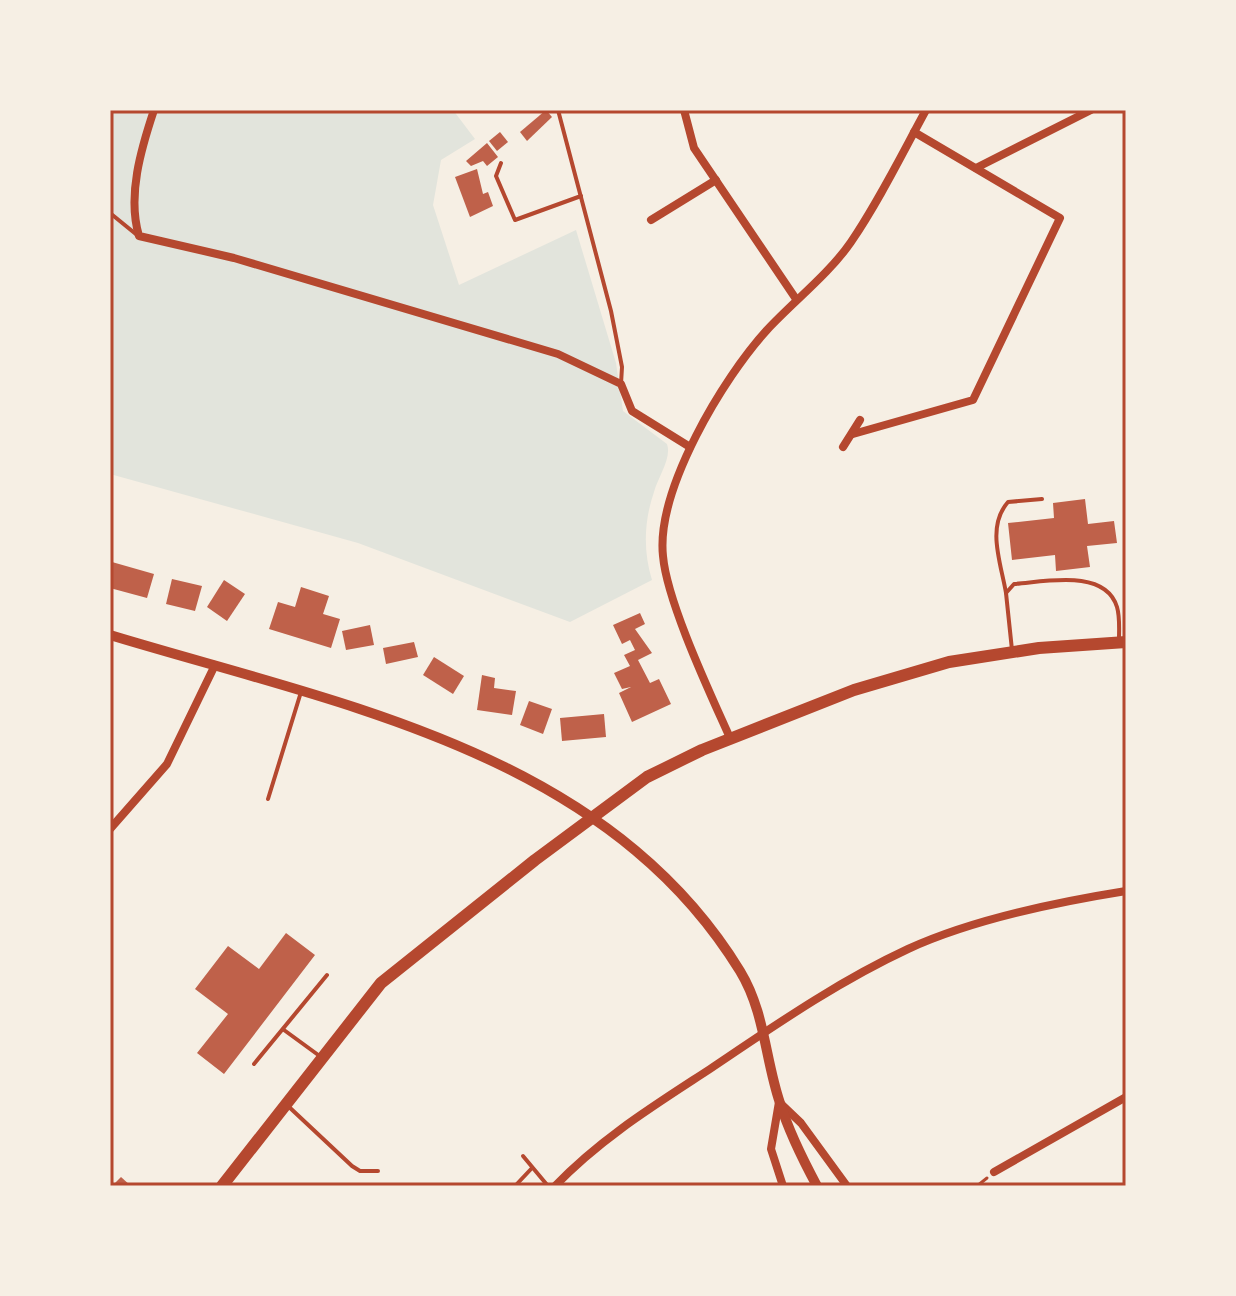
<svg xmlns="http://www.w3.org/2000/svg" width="1236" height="1296" font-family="'Exo 2',sans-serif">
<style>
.green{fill:#e2e4dc}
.building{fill:#bf614a}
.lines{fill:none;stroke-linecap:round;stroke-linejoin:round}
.path{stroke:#b5482f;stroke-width:3}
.service{stroke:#b5482f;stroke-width:4}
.minor{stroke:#b5482f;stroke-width:8}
.tertiary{stroke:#b5482f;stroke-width:10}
.trunk{stroke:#b5482f;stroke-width:12}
.neatline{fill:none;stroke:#b5482f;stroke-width:3}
</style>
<rect width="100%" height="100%" fill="#f6efe4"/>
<path class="green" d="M110,110H453L475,139L441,160L433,205L459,285L576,230L616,363L623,411L667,444C672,458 658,477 654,492C644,521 643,551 652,580L570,622L358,543L110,474Z"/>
<g class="building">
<path d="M546,110L552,117L527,141L520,132Z"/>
<path d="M500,132L508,142L497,151L489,141Z"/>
<path d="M487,143L498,157L487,166L483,161L471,166L466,161Z"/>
<path d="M477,169L483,194L488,192L493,206L470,217L455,177Z"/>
<path d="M1085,499L1088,524L1114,521L1117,543L1087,546L1090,567L1056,571L1055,555L1012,560L1008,523L1054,518L1053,503Z"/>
<path d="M112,562L154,574L147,598L110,588Z"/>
<path d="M172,579L202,586L195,611L166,604Z"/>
<path d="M224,580L245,594L227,621L207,607Z"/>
<path d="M301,587L329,596L323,614L340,619L331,648L269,629L278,602L295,607Z"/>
<path d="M640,613L645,624L635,629L652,653L638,660L650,683L659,679L671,704L632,722L619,693L631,687L622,689L614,673L630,666L624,655L635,650L630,640L622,644L613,625Z"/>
<path d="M370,625L374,645L346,650L342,631Z"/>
<path d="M414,642L418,657L386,664L383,648Z"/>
<path d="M434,657L464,676L453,694L423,675Z"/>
<path d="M482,675L495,678L494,688L516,691L512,715L477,710Z"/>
<path d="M529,701L552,709L543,734L520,725Z"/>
<path d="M604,714L606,737L562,741L560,718Z"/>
<path d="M286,933L315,955L224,1074L197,1053L228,1014L195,989L228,946L259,969Z"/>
<path d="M121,1177L131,1186H112Z"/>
</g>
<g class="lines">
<path class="path" d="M977,1186L987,1178"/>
<g class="service">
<path d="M558,110L611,311L622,367L621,384"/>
<path d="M501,163L496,176L515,220L581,196"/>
<path d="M110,213L137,235"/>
<path d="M1006,593C1001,563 986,527 1008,502L1042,499"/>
<path d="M1012,650L1006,593L1014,584C1044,582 1105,568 1117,607C1120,617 1119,629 1119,639"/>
<path d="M268,799L301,692"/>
<path d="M284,1030L321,1057"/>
<path d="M254,1064L327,975"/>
<path d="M288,1106L352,1166L360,1171H378"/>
<path d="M523,1156L548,1186"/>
<path d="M515,1186L532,1168"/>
</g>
<g class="minor">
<path d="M154,110C141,149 127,196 139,236L234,258L558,354L621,384L632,411L690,447"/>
<path d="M684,110L694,148L796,299"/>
<path d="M976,168L1091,110"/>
<path d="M651,220L716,180"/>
<path d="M853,434L973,400L1060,218L914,132"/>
<path d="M843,447L860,420"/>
<path d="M730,738C710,693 667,602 663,556C656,490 723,378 767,330C794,301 829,274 851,242C879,201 902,154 926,110"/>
<path d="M110,829L167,764L215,665"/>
<path d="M779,1102L771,1149L783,1186"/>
<path d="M780,1103L801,1123L847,1186"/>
<path d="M994,1172L1126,1097"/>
<path d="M555,1186C601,1138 655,1105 710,1069C774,1026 837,982 908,949C971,920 1057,902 1126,891"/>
</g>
<path class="tertiary" d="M110,635C337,704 605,751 740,971C765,1012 765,1059 780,1103C789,1132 803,1160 817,1186"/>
<path class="trunk" d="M222,1186L381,983L535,860L647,777L702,750L854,690L949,662L1039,648L1126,642"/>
</g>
<rect width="1236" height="1296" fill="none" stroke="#f6efe4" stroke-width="224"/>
<rect x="112" y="112" width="1012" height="1072" class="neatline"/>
</svg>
